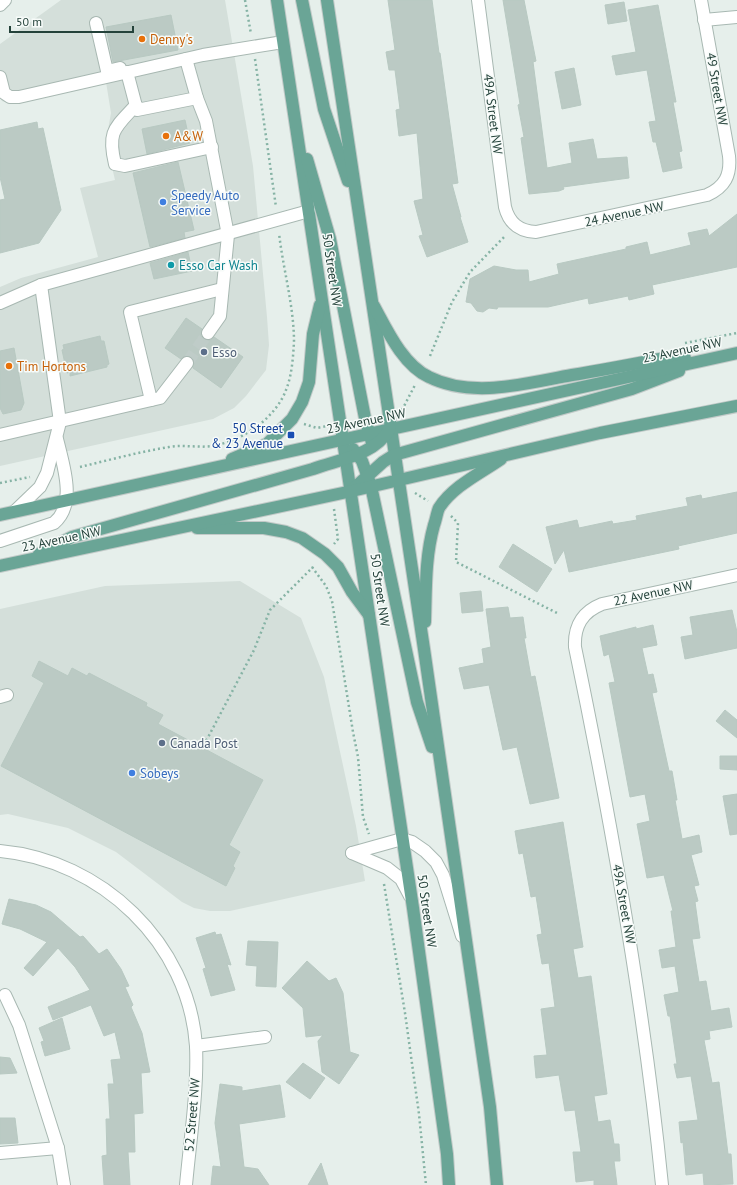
<svg xmlns="http://www.w3.org/2000/svg" width="737" height="1185" font-family="'PT Sans',sans-serif">
<style>
.built{fill:#d4dfda}
.building{fill:#bbcac4;stroke:#b8c9c2}
.lines{fill:none;stroke-linecap:round;stroke-linejoin:round}
.minor-tunnel{stroke:#bfccc8;stroke-width:12;stroke-dasharray:12 6;stroke-linecap:butt}
.minor-casing{stroke:#a8b8b2;stroke-width:14}
.major-casing{stroke:#c2cac8;stroke-width:14}
.path{stroke:#86b3a5;stroke-width:2.5;stroke-dasharray:2 3;stroke-linecap:butt}
.minor{stroke:#fff;stroke-width:12}
.major{stroke:#6aa596;stroke-width:12}
.food-dot{fill:#e8710a;stroke:#f7fbf9;stroke-width:1.5}
.shop-dot{fill:#3f7fe0;stroke:#f7fbf9;stroke-width:1.5}
.culture-dot{fill:#0f9aa8;stroke:#f7fbf9;stroke-width:1.5}
.service-dot{fill:#5c6f8a;stroke:#f7fbf9;stroke-width:1.5}
.transit-dot{fill:#1a4fb4;stroke:#f7fbf9;stroke-width:1.5}
.labels{text-anchor:middle;dominant-baseline:central;stroke-width:3;stroke-linejoin:round;paint-order:stroke}
.food-label{font-size:13px;fill:#c56008;stroke:#f7fbf9;text-anchor:start}
.street-label{font-size:13px;fill:#24423a;stroke:#f7fbf9}
.shop-label{font-size:13px;fill:#366cbe;stroke:#f7fbf9;text-anchor:start}
.culture-label{font-size:13px;fill:#0d838f;stroke:#f7fbf9;text-anchor:start}
.service-label{font-size:13px;fill:#4e5e75;stroke:#f7fbf9;text-anchor:start}
.transit-label{font-size:13px;fill:#164399;stroke:#f7fbf9;text-anchor:end}
</style>
<rect width="100%" height="100%" fill="#e6efeb"/>
<g class="built">
<path d="M61,0H225L253,166L267,317L269,345L266,370L246,396L234,408L213,419L0,466V287L21,278L98,257L80,188L115,180L106,141L111,113L106,82L20,103L10,104L2,101L0,98V44Z"/>
<path d="M240,581L301,618L324,677L356,826L365,881L230,911H210L194,908L182,902L116,852L68,828L8,814L0,815V609L105,586Z"/>
</g>
<g class="building">
<path d="M388,0H432L439,53H440L458,183L452,184L461,217H460L468,242L427,257L419,236L423,235L414,201L423,199L417,133L399,136L396,110L400,109L395,70H389L386,52L395,50Z"/>
<path d="M503,0H524L536,61L533,62L547,168L572,163L569,143L593,139L597,159L627,157L629,178L563,187L564,189L559,191L529,194L521,138L524,137L518,105L520,104Z"/>
<path d="M624,2L627,21L608,24L605,5Z"/>
<path d="M658,5L676,102H673L682,151L679,152L682,168L663,172L656,142H653L649,122L656,121L647,70L616,75L612,56L636,52L628,10Z"/>
<path d="M171,15L178,50L113,62L106,27Z"/>
<path d="M574,68L581,105L562,109L555,72Z"/>
<path d="M185,120L190,143L147,154L142,129Z"/>
<path d="M37,122L38,129L43,128L61,210L39,243L0,253V200L5,199L0,177V130Z"/>
<path d="M178,162L194,230L184,232L185,238L150,247L133,173Z"/>
<path d="M737,214V267L652,285L654,294L629,300L628,296L589,304L588,298L548,307H498L497,309L489,308L483,312L477,311L471,303L466,302L470,279L494,266L516,270H528L529,282L559,274L557,264L626,249V247L647,242L650,255L691,245L688,233L707,229L709,236Z"/>
<path d="M188,252L192,271L154,279L150,263Z"/>
<path d="M186,318L202,329L201,336L204,339L211,340L214,337L243,357L221,388L193,368L194,361L191,357L185,356L181,359L165,348Z"/>
<path d="M100,336L101,341H104L109,364L107,365V367L70,376V372L67,373L62,350L64,349L63,345Z"/>
<path d="M14,348L24,403L21,410L3,414L0,408V351Z"/>
<path d="M737,492V533L678,546L679,549L569,572L564,550L555,564L546,527L577,520L579,528L612,521L613,524L637,520L636,516L688,506L686,498L701,495L702,499Z"/>
<path d="M513,544L552,569L537,592L499,567Z"/>
<path d="M481,591L483,611L462,613L460,593Z"/>
<path d="M508,607L510,618L523,617L526,638H524L531,677L535,676L559,798L530,804L517,747L503,750L489,685L464,689L459,668L484,663L482,649L491,647L486,609Z"/>
<path d="M732,610L737,632V648L685,659L681,637L693,635L690,617Z"/>
<path d="M653,625L657,645L642,648L648,675L653,674L657,692L652,693L669,771H672L677,800H675L682,839L699,835L702,852L691,855L699,885L694,886L698,901L695,902L700,938L692,939L699,982L706,981L711,1011L729,1008L732,1027L709,1031L710,1039L704,1040L712,1083L719,1082L728,1154H731L733,1184L704,1185L703,1173L686,1175L683,1142L681,1143L679,1122L698,1120L691,1076L677,1078L674,1064H677L670,1016H668L664,995L679,992L675,966L662,968L659,950L676,947L671,911H673L664,875L647,878L637,824L650,821L645,794L630,797L609,683L615,682L609,654L604,656L600,636L636,627V629Z"/>
<path d="M39,661L68,676L72,668L87,676L89,673L147,703L146,706L163,715L158,724L263,780L229,845L240,852L233,866L235,868L226,886L1,766L44,683L32,676Z"/>
<path d="M725,710L737,720V738L716,721Z"/>
<path d="M720,756H737V770L720,769Z"/>
<path d="M737,794V834L730,835L723,796Z"/>
<path d="M563,822L583,947L573,949L578,978L591,976L607,1094L594,1096L598,1122L610,1120L614,1144H619L620,1161H614L617,1185H594V1180L576,1182L573,1152H581L575,1110L565,1111L559,1075L536,1078L534,1056L547,1055L541,1009L555,1007L549,963L542,964L537,935L542,934L536,896L531,897L523,853L519,854L515,831Z"/>
<path d="M9,899L36,905L51,912L80,937L83,936L99,954L107,949L121,969L129,986L125,987L133,1005L131,1007L142,1033L150,1072L141,1073L143,1113L134,1114L135,1152H128L130,1185H104L102,1156L107,1155L106,1119H110L108,1084H114L111,1060L121,1059L115,1032L104,1036L91,1005L53,1020L48,1007L90,990L75,967L58,948L33,976L24,968L47,942L20,929L2,924Z"/>
<path d="M215,932L216,935L221,934L231,965L227,964L235,990L211,996L203,969L206,968L196,938Z"/>
<path d="M248,941L278,942L276,987L256,986L257,966L246,965Z"/>
<path d="M307,961L329,981L336,978L343,993L350,1052L359,1055L339,1084L322,1072L318,1041L323,1035L306,1037L303,1008L282,988Z"/>
<path d="M62,1018L70,1049L45,1056L41,1042L44,1041L39,1028Z"/>
<path d="M0,1057L10,1058L17,1073L0,1074Z"/>
<path d="M303,1063L325,1078L310,1099L286,1082Z"/>
<path d="M220,1084L242,1087V1091L280,1085L285,1117L239,1124L244,1167L258,1169L269,1185H211L213,1166L221,1167L215,1123Z"/>
<path d="M0,1118H15L18,1143L0,1144Z"/>
<path d="M321,1163L328,1185H308Z"/>
</g>
<g class="lines">
<path class="minor-tunnel" d="M187,363L208,333"/>
<defs>
<g id="minor">
<path d="M478,0L505,207C509,223 519,231 536,232L707,195C725,187 731,175 729,156L701,0"/>
<path d="M0,5L5,0"/>
<path d="M704,20L737,17"/>
<path d="M96,23L107,71L120,68"/>
<path d="M127,72L137,110L197,98L186,59"/>
<path d="M0,77L4,93L10,97H19L203,55L283,42"/>
<path d="M197,98L206,121L228,235L220,316L208,333"/>
<path d="M136,105C115,128 107,131 115,164L125,166L212,147"/>
<path d="M0,303L41,285L309,211"/>
<path d="M151,400L130,312L222,289"/>
<path d="M0,435L160,398L187,363"/>
<path d="M15,511L40,487L47,473L60,422L41,285"/>
<path d="M0,541L54,523C77,504 63,464 57,439"/>
<path d="M0,697L7,695"/>
<path d="M0,851C101,860 189,943 196,1046C198,1089 190,1141 186,1185"/>
<path d="M352,853L402,839L412,842L425,851L436,862L443,875L462,936"/>
<path d="M352,853L387,868L401,879L410,896"/>
<path d="M5,995L19,1025L58,1148L64,1185"/>
<path d="M196,1046L265,1037"/>
<path d="M0,1153L58,1148"/>
<path d="M662,1185C644,1004 612,825 575,647C574,626 582,612 602,604L737,575"/>
</g>
<g id="major">
<path d="M277,0L413,908L447,1154L449,1185"/>
<path d="M302,0L324,109L348,181"/>
<path d="M327,0L424,649L490,1107L497,1185"/>
<path d="M307,159L330,239L365,418L372,443"/>
<path d="M374,306C387,330 403,365 429,377C473,399 527,383 572,375C603,370 634,364 665,358H685"/>
<path d="M353,449L362,461L371,486L417,702L432,747"/>
<path d="M232,459L267,444L292,419L302,402L309,382L313,334L320,305"/>
<path d="M352,490L383,462L394,455L632,389L679,371"/>
<path d="M0,515L737,353"/>
<path d="M197,528H264L286,532L302,538L325,554L338,567L352,592L369,615"/>
<path d="M39,554L72,537L313,469C340,459 373,456 390,429"/>
<path d="M0,566L352,491L600,433L737,406"/>
<path d="M425,622C426,589 425,557 434,525C436,520 437,512 439,508C453,486 481,473 501,459"/>
</g>
</defs>
<use href="#minor" class="minor-casing"/>
<use href="#major" class="major-casing"/>
<g class="path">
<path d="M245,0L251,34"/>
<path d="M255,59L276,207"/>
<path d="M685,343L737,333"/>
<path d="M430,356L452,302L470,272L506,235"/>
<path d="M402,410L415,385"/>
<path d="M304,424L317,428L327,426"/>
<path d="M80,467C109,460 139,452 169,447C185,444 201,449 217,445C245,439 276,417 286,390C292,375 293,358 294,342C294,306 283,269 279,233"/>
<path d="M0,483L30,477"/>
<path d="M415,493L428,501"/>
<path d="M334,509L338,539L334,544"/>
<path d="M451,516L458,523L456,562L559,614"/>
<path d="M312,567L326,586L332,601L353,732L358,757L363,817L369,834"/>
<path d="M204,745L254,650L270,610L313,567"/>
<path d="M384,884L405,1013L419,1114L426,1185"/>
</g>
<use href="#minor" class="minor"/>
<use href="#major" class="major"/>
</g>
<g class="food-dot">
<circle cx="142" cy="39" r="4"/>
<circle cx="166" cy="136" r="4"/>
<circle cx="9" cy="366" r="4"/>
</g>
<g class="shop-dot">
<circle cx="163" cy="202" r="4"/>
<circle cx="132" cy="773" r="4"/>
</g>
<circle class="culture-dot" cx="171" cy="265" r="4"/>
<g class="service-dot">
<circle cx="204" cy="352" r="4"/>
<circle cx="162" cy="743" r="4"/>
</g>
<rect class="transit-dot" x="287" y="431" width="8" height="8" rx="2"/>
<g class="labels">
<g class="food-label">
<text x="150" y="39">Denny's</text>
<text x="174" y="136">A&amp;W</text>
<text x="17" y="366">Tim Hortons</text>
</g>
<g class="street-label">
<text transform="translate(717 89) rotate(80)">49 Street NW</text>
<text transform="translate(493 114) rotate(83)">49A Street NW</text>
<text transform="translate(624 214) rotate(-12)">24 Avenue NW</text>
<text transform="translate(332 270) rotate(82)">50 Street NW</text>
<text transform="translate(682 350) rotate(-12)">23 Avenue NW</text>
<text transform="translate(366 421) rotate(-12)">23 Avenue NW</text>
<text transform="translate(61 539) rotate(-12)">23 Avenue NW</text>
<text transform="translate(380 590) rotate(82)">50 Street NW</text>
<text transform="translate(653 593) rotate(-12)">22 Avenue NW</text>
<text transform="translate(624 904) rotate(80)">49A Street NW</text>
<text transform="translate(427 911) rotate(82)">50 Street NW</text>
<text transform="translate(192 1115) rotate(-85)">52 Street NW</text>
</g>
<g class="shop-label">
<text x="171" y="195">Speedy Auto<tspan x="171" dy="15">Service</tspan></text>
<text x="140" y="773">Sobeys</text>
</g>
<g class="culture-label">
<text x="179" y="265">Esso Car Wash</text>
</g>
<g class="service-label">
<text x="212" y="352">Esso</text>
<text x="170" y="743">Canada Post</text>
</g>
<g class="transit-label">
<text x="283" y="428">50 Street<tspan x="283" dy="15">&amp; 23 Avenue</tspan></text>
</g>
</g>
<path d="M10 26v6h123v-6" fill="none" stroke="#24423a" stroke-width="2"/>
<text x="16" y="26" font-size="12" fill="#24423a" stroke="#f7fbf9" stroke-width="3" paint-order="stroke">50 m</text>
</svg>
